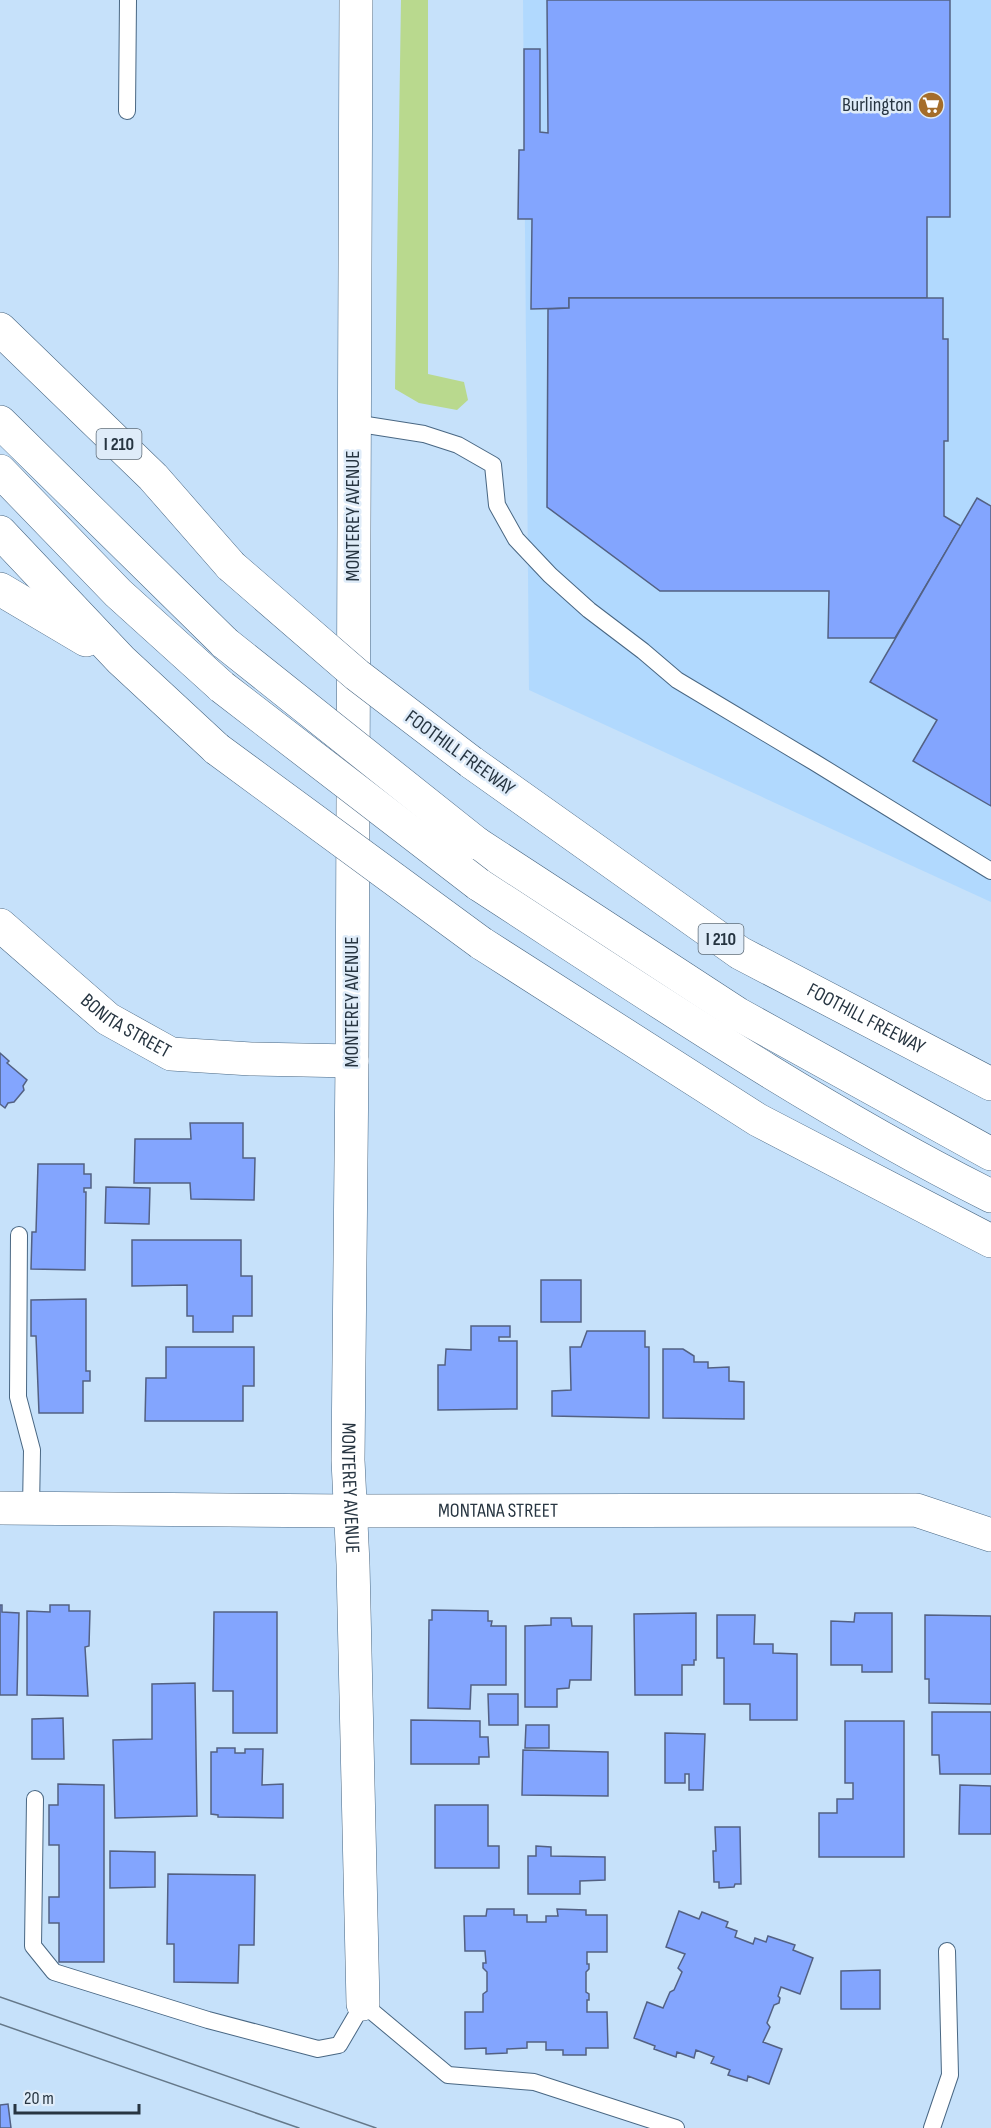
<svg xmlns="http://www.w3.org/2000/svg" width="991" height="2128" font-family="'Sofia Sans Condensed',sans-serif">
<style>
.built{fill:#b1d9fe}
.green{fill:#b9d98e}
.building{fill:#83a5fe;stroke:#536183;stroke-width:1.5}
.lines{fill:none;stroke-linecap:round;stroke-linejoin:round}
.service-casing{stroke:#496783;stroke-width:18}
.minor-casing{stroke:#496783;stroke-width:34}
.motorway-casing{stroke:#496783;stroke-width:34}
.service{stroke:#fff;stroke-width:16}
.minor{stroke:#fff;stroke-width:33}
.motorway{stroke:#fff;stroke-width:33}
.tram{stroke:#657889;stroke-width:1.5}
.motorway-bridge-casing{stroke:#496783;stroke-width:34;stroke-linecap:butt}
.motorway-bridge{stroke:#fff;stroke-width:33}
.labels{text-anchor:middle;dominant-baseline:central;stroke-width:5;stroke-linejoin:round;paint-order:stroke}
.shield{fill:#dfecf9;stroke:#5e6c78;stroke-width:1.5}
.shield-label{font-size:18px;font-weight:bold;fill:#273541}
.poi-label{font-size:20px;fill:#273541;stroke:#dfecf9;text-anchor:end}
.street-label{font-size:20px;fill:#273541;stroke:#dfecf9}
</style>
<rect width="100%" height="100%" fill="#c6e1fa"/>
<path class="built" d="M523,0H991V902L529,690Z"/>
<path class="green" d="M401,0H428V374L464,382L468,400L457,410L419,403L395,389Z"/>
<g class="building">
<path d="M547,0H950V217H927V298H569V308L531,309L532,219H518L519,150H524V49H540V132L548,133Z"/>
<path d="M569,298H943V339H948V441H944V516L961,526L895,638H828L829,591H660L547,507L548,309L569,308Z"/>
<path d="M977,498L991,506V806L913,761L937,720L870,682Z"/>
<path d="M0,1053L9,1061L7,1063L27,1080L23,1086L24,1090L14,1102L8,1103L5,1108L0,1104Z"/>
<path d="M190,1123H243V1158H255L254,1200L191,1199L190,1183H134L135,1139H191Z"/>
<path d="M38,1164H84V1174H91V1188H84V1192H86L85,1270L31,1269L32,1232H36Z"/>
<path d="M106,1187L150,1188L149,1224L105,1223Z"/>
<path d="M132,1240H241V1276H252V1316H233V1332H193V1316H187V1285L132,1286Z"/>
<rect x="541" y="1280" width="40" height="42"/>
<path d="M86,1299V1371H90V1381H83V1413H39L36,1336H31V1300Z"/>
<path d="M471,1326H510V1337H499V1341H517V1409L438,1410V1365H445L446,1349L471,1350Z"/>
<path d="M587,1331H645V1347H649V1418L552,1416V1391L571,1390L570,1347H581Z"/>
<path d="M166,1347H254V1386H243V1421H145L146,1378H166Z"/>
<path d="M663,1349H683L694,1356V1362H708V1368L729,1367V1381L744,1382V1419L663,1418Z"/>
<path d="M0,1605H2V1612L19,1613L17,1695H0Z"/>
<path d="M50,1605H69V1611H90L89,1646L85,1647L88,1696L27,1695V1611L50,1612Z"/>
<path d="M432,1610L488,1611V1621H492L491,1626H506V1685H471L470,1709L428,1708L429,1620H432Z"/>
<path d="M214,1612H277V1733H233V1691H213Z"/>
<path d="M696,1613V1660H694V1665H682V1695H635L634,1614Z"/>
<path d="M855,1613H892V1672H862V1665H831V1621L854,1622Z"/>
<path d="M717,1615H755L754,1644H773V1653L797,1654V1720H750V1704H724V1658H717Z"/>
<path d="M925,1615L991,1616V1704L929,1703V1679H925Z"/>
<path d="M551,1618H571L572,1626H592L591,1680H570L569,1688L557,1689V1707H525V1626L551,1625Z"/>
<path d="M195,1683L197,1816L115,1818L113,1740L152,1739V1684Z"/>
<path d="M488,1694H518V1725H489Z"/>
<path d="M932,1712H991V1774H940L939,1755H932Z"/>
<path d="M63,1718L64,1759H32V1719Z"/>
<path d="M411,1720L480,1721V1737H488L489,1757H479V1764H411Z"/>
<path d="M845,1721H904V1857H819V1813H837V1799H853V1783H845Z"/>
<path d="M526,1725H549V1748H525Z"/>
<path d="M665,1733L705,1734L703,1790H689V1774H685V1783H665Z"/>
<path d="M217,1748H235V1753H245V1749H263L262,1785L283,1784V1818L218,1817V1815L211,1814V1752H217Z"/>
<path d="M523,1750L608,1752V1796L522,1795Z"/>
<path d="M58,1784L104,1785V1962H59V1923H49V1897H59V1845H49V1805H58Z"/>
<path d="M960,1785L991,1786V1834H959Z"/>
<path d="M435,1805H488V1846H499V1868H435Z"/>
<path d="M715,1827H740L741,1884H735L734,1887L719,1888V1882H714L713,1851H716Z"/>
<path d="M536,1846L551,1847V1856L605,1857V1880L580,1881V1894H528V1856H536Z"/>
<path d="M110,1851L155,1852V1887L110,1888Z"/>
<path d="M168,1874L255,1875L254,1945H239L238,1983L174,1982V1944H167Z"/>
<path d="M487,1909H514V1915H527V1922H546V1916H558L557,1909L586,1910V1915H607V1952H587V1964H589V1969L586,1972V1992L589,1994V2000H587V2012H607L608,2048H586V2055H563V2050H546V2042H527V2048L507,2049V2053L486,2054V2048L465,2049V2012H483V1994L487,1991V1972L483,1968V1963H486L485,1951H465L464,1916H486Z"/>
<path d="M679,1911L699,1919L702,1912L728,1922L726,1927L737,1931L735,1937L753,1944L755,1938L766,1942L768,1936L795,1945L793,1950L813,1958L800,1994L781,1987L778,1996L780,1998L779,2003L774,2005L767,2023L770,2027L763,2042L782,2049L769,2084L748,2076L747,2081L728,2075L730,2070L711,2063L714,2057L696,2050L694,2058L677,2052L676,2057L654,2049L655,2046L634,2038L647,2002L663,2008L670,1992L674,1990L682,1972L678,1968L685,1954L666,1947Z"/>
<path d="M880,1970V2009H841V1971Z"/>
<path d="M8,2104L11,2128H0V2105Z"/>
</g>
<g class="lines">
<defs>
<g id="service">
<path d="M127,111L128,0"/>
<path d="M354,423L424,434L458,445L493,465L497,505L516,539L550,575L589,610L643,651L677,680L814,762L991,871"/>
<path d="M19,1235L18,1397L32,1450L31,1508"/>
<path d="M35,1799L33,1946L54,1972L208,2020L318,2049L339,2045L363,2004L448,2075L534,2082L676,2128"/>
<path d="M932,2128L950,2075L947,1951"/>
</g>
<g id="minor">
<path id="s1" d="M356,0L352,1061L348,1460L353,1564L363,2004"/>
<path id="s2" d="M0,925L108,1019L171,1054L251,1059L352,1061"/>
<path id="s3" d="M0,1508L350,1511L916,1510L991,1535"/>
</g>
<g id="motorway">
<path d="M0,329L153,477L231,566"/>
<path d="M0,422L225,643"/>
<path d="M0,471L118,593L222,687"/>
<path d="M0,532L121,660L217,749"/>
<path d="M0,589L86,640"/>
<path id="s4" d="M471,762L740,953L991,1084"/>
<path d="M476,843L738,1014L991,1154"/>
<path d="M478,884C646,993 812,1106 991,1196"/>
<path d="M481,943L758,1120L991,1241"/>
</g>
</defs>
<use href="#service" class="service-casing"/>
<use href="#minor" class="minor-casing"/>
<use href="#motorway" class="motorway-casing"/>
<use href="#service" class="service"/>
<use href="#minor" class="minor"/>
<use href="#motorway" class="motorway"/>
<g class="tram">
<path d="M0,1997L376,2128"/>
<path d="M0,2024L299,2128"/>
</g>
<defs>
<g id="motorway-bridge">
<path d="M231,566L357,675L471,762"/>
<path d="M225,643L476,843"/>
<path d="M222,687L478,884"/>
<path d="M217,749L481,943"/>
</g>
</defs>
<use href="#motorway-bridge" class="motorway-bridge-casing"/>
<use href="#motorway-bridge" class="motorway-bridge"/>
</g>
<defs>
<symbol id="supermarket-disc" viewBox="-11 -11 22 22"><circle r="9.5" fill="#a56d2a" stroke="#dfecf9"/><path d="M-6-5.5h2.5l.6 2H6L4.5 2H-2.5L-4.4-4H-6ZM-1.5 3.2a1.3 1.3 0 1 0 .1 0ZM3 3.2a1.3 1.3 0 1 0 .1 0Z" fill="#fff"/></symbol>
</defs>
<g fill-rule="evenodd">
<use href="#supermarket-disc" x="916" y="90" width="30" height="30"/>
</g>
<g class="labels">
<g class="shield">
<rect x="96.5" y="429" width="45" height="30" rx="4.5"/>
<rect x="698.5" y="924" width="45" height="30" rx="4.5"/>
</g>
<g class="shield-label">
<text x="119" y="444">I 210</text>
<text x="721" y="939">I 210</text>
</g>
<g class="poi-label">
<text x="912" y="105">Burlington</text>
</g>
<g class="street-label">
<text transform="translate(353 516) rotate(-90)">MONTEREY AVENUE</text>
<text transform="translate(460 753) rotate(36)">FOOTHILL FREEWAY</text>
<text transform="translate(352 1002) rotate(-90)">MONTEREY AVENUE</text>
<text stroke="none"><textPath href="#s4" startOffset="472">FOOTHILL FREEWAY</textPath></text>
<text stroke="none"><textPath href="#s2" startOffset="162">BONITA STREET</textPath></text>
<text stroke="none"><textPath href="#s1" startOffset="1488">MONTEREY AVENUE</textPath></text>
<text stroke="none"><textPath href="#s3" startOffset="498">MONTANA STREET</textPath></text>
</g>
</g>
<path d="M15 2104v9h124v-9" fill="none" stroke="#273541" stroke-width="3"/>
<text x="24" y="2104" font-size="18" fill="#273541" stroke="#dfecf9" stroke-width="4.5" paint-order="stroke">20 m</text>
</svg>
